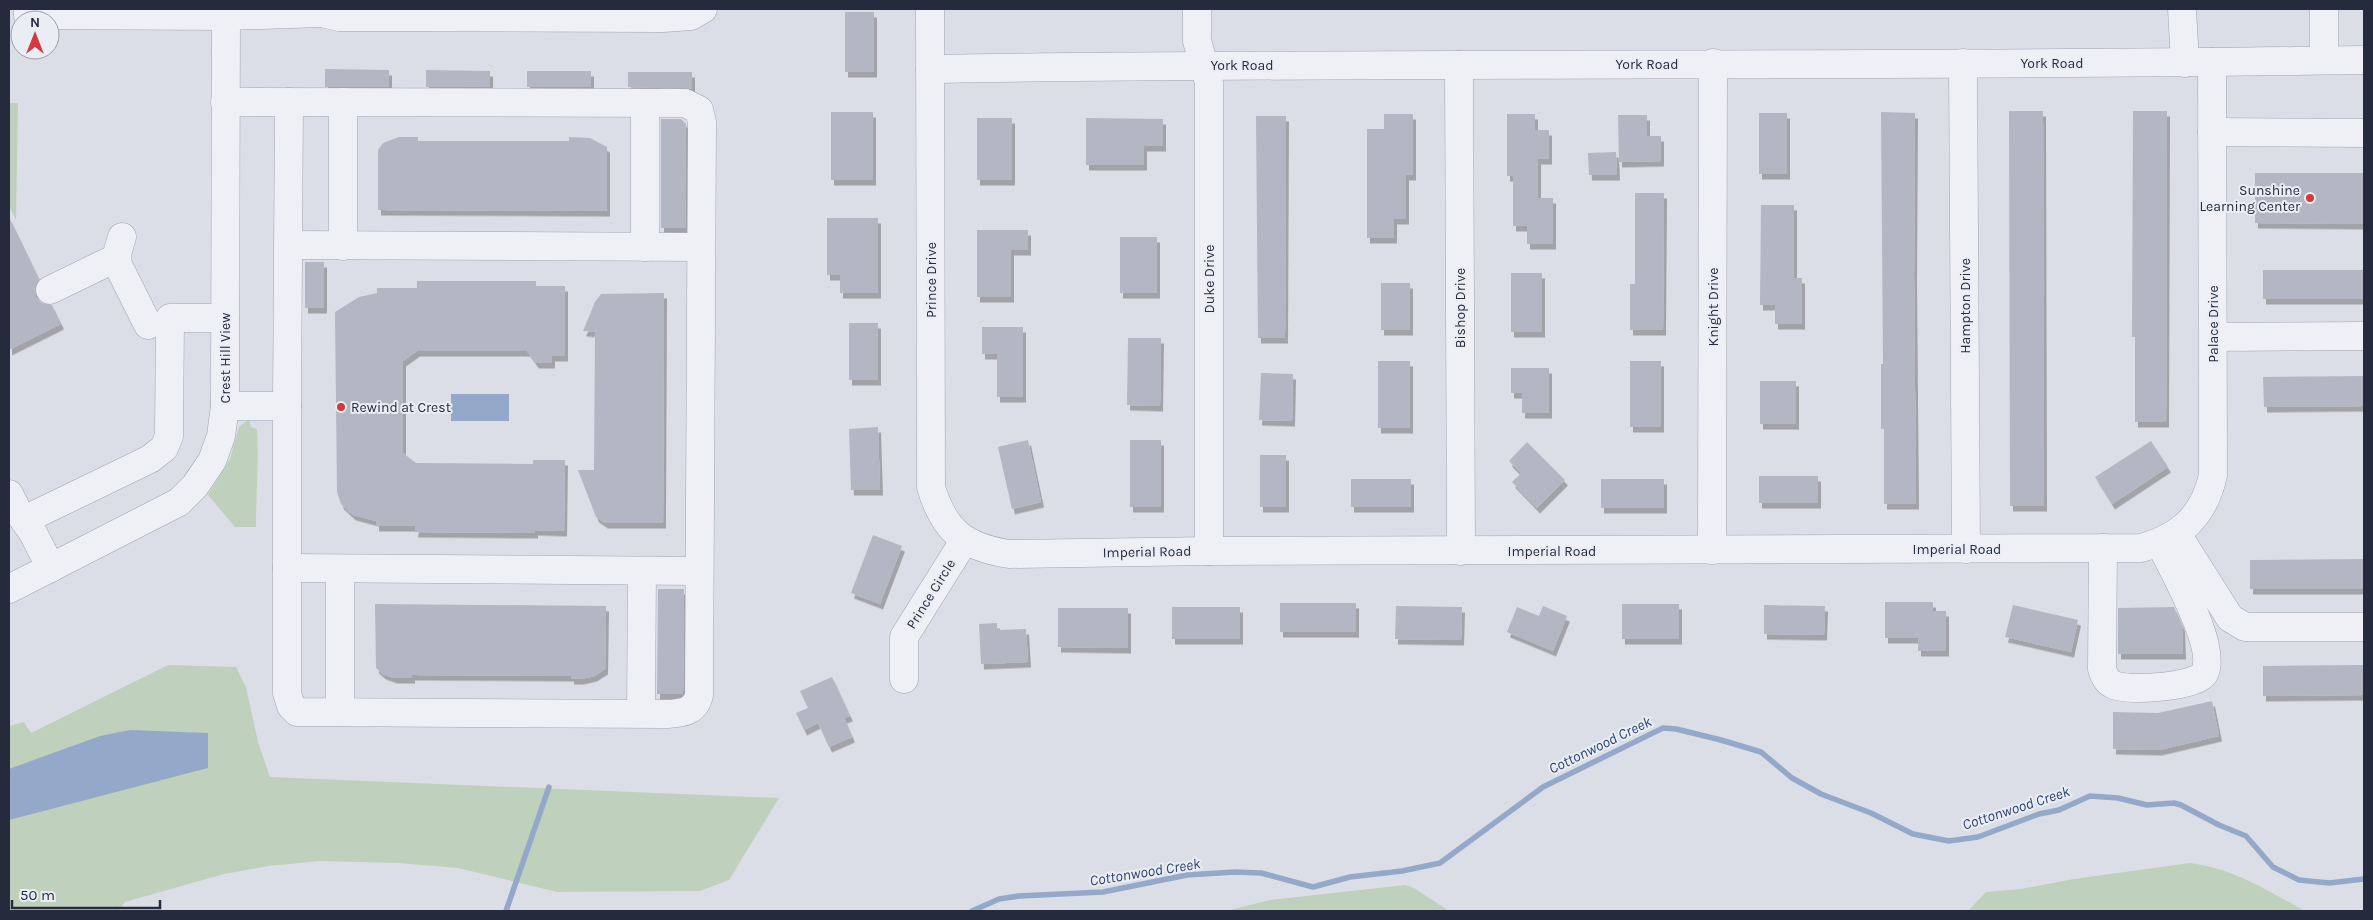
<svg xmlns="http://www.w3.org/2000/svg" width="2373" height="920" font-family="Karla,sans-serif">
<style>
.green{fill:#bfd1bc}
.water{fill:#94a8c9}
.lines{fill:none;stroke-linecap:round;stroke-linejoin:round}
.stream{stroke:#94a8c9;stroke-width:5.5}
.building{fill:#b2b7c3;filter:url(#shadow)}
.minor-casing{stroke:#a1a5b0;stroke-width:29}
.minor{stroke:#eef0f5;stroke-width:28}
.poi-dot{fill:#d33940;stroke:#eaeef4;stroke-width:2}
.labels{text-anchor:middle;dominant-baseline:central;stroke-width:4;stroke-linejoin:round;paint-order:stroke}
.street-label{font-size:14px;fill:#252b3d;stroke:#eaeef4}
.poi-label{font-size:14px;fill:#252b3d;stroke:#eaeef4;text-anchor:end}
.water-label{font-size:15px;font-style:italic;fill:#2e4572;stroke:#eaeef4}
</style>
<defs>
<filter id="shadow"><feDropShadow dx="3" dy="5.5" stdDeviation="0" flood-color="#0004"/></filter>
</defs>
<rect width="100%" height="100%" fill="#dbdee6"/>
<g class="green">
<path d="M9,103H18L16,220L9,206Z"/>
<path d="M249,419L251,427L257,429C259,462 256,494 256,527H235L208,495L230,459L239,427Z"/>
<path d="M168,665L236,667L246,687L258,742L270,777L779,798L729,880L700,891L557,892L458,868L398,863L319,861L269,866L224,874L125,902L118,911H9V726L24,722L31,733Z"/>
<path d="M2190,863C2233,868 2268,891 2305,911H1968L1986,892L2021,889L2074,879Z"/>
<path d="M1405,885L1414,888L1449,911H1226L1270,900Z"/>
</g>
<g class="water">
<rect x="451" y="394" width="58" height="27"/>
<path d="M130,730L208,733V768L9,820V769L100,736Z"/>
</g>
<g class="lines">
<g class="stream">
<path d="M506,911L549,787"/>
<path d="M972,911L999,899L1019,896L1103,892L1187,875L1235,872L1261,873L1313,887L1350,877L1402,871L1440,863L1543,787L1663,728L1676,729L1721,740L1761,752L1792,778L1821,794L1871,813L1913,834L1949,841L1978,837L2039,814L2059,810L2090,796L2118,798L2147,805L2174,803L2181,805L2219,825L2246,836L2273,867L2299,880L2329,883L2364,879"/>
</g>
</g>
<g class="building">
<rect x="845" y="12" width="29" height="60"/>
<path d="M325,69L389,70V87H325Z"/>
<path d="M426,70L490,71V87H426Z"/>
<rect x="527" y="71" width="64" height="16"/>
<path d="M628,72H692V89L628,87Z"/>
<path d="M2009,111H2043L2044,506H2010Z"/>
<path d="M2133,111H2167L2166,422H2135V337H2132Z"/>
<rect x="831" y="112" width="42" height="68"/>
<path d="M1881,112L1915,113L1914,275L1916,504H1884V429H1881V364H1883Z"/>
<rect x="1759" y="113" width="28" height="61"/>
<path d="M1384,114H1413V175H1406V219H1394V238H1367V129H1384Z"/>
<path d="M1507,114H1535V130H1549V159H1538V198H1553V244H1527V226H1513V176H1507Z"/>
<path d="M1618,115H1647V136H1661V161L1619,162Z"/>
<path d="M1256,116H1286L1285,338H1258Z"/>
<rect x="977" y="118" width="35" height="62"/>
<path d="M1086,118L1163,119V146H1144V165H1086Z"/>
<path d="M661,119H681L686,124V228H661Z"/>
<path d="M399,137H418V141H569V137L590,138L607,147V211L378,210V150L383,143Z"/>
<path d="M1616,152L1617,175H1589L1588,153Z"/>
<path d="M2255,173H2364V224L2255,223Z"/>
<path d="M1635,193H1664L1663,330H1630V284H1635Z"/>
<path d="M1761,205H1794V278H1802V324H1775V305H1760Z"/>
<path d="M9,217L39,279L35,288L36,297L42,303L52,305L61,324L9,350Z"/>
<path d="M827,218H878V293H840V275H827Z"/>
<path d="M977,230H1028V250H1011V297H977Z"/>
<rect x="1120" y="237" width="37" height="56"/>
<rect x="305" y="262" width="19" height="46"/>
<rect x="2263" y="270" width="101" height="29"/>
<rect x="1511" y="273" width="31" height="59"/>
<path d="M417,281H536V286H565V356H552V363H536L527,351H417L403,361V453L416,463L533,464V460H565L564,531L535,530V533L415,532L416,526H376V521L353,515L341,504L337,492L335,312L359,297L377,293V288H417Z"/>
<rect x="1381" y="283" width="29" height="47"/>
<path d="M664,293L663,523H605L596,517L578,470H594L595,332L583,331L595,302L601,294Z"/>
<rect x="849" y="323" width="29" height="57"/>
<path d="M982,327H1023V397H997V354H982Z"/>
<path d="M1128,338H1161L1160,406L1127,405Z"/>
<rect x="1378" y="361" width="32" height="67"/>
<rect x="1630" y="361" width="31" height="66"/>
<path d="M1511,368H1549V413H1522V393H1511Z"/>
<path d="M1261,373L1293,374L1292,421L1259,420Z"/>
<path d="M2364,376V406L2264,407L2263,377Z"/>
<rect x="1760" y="381" width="36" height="43"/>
<path d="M878,427L880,490H851L849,429Z"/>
<path d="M1028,440L1041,502L1012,509L998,447Z"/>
<rect x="1130" y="440" width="31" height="67"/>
<path d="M2151,441L2168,467L2112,504L2095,477Z"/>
<path d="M1527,442L1565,480L1537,508L1512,482L1521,473L1509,461Z"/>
<rect x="1260" y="455" width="26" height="52"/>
<rect x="1759" y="476" width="59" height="27"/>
<rect x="1351" y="479" width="60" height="28"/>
<rect x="1601" y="479" width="63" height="29"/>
<path d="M873,535L902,546L880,604L851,593Z"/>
<path d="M2364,559V589H2250V560Z"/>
<path d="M658,589H684L683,694H657Z"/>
<path d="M1885,602H1933V611H1946V651H1918V638H1885Z"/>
<rect x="1280" y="603" width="76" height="29"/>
<path d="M375,604L606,606L605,669L594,676L581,679H571V676L412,675V678H394L383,674L376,668Z"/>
<rect x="1622" y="604" width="57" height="35"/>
<path d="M1764,605L1825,606L1824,635L1764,634Z"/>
<path d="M2013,605L2078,620L2071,652L2005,637Z"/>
<path d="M1396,606L1462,607L1461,640L1395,639Z"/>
<path d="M1543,606L1567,616L1553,651L1507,632L1517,607L1539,616Z"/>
<rect x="1172" y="607" width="68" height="32"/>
<path d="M2174,607L2182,626L2183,654H2118V608Z"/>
<path d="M1058,608H1128V648L1058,647Z"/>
<path d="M997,623V630L1026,629L1028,662L981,664L979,624Z"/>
<path d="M2364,665V695L2263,696V666Z"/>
<path d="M832,677L850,716L844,718L852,737L829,747L818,723L804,730L796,713L808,708L800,691Z"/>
<path d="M2212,701L2219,736L2159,750L2113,749V712L2158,713Z"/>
</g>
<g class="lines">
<defs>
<g id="minor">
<path d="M28,9V15L226,16L322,13L339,17L663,18L691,16L703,9"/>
<path d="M930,9L931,487C944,531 964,547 1009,554L1209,551L2141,548C2181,537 2204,516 2213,475L2212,62"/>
<path d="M1197,9V41L1209,83V551"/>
<path d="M2182,9L2185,63"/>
<path d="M2324,9V60"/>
<path d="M1963,63L1966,549"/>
<path d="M1459,65L1461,551"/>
<path d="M930,69C1408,61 1886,68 2364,60"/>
<path d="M645,104V247"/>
<path d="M2212,132L2364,133"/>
<path d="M122,237L117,254L118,265L148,325"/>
<path d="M289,245L700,247"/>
<path d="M343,246V102"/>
<path d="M50,290L116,258"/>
<path d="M2214,337L2364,336"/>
<path d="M225,406H287V693L291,706L297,712L667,714C682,713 695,712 699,695L702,122L699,110L685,103L225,102"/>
<path d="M287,406L289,102"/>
<path d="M9,494L17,510L33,533L51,568"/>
<path d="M24,520L150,459L164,448L169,436L170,318H225"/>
<path d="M2177,534L2230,618L2245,627H2364"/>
<path d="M2103,548L2102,669C2104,675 2106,681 2112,684C2125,692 2196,687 2204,674C2219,648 2172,569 2160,543"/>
<path d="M1712,550L1713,63"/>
<path d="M287,568L699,571"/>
<path d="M340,569V712"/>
<path d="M9,589L179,502L195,486L212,461L221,436L225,406L226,9"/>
<path d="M904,679V637L964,541"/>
<path d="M641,713L642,571"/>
</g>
</defs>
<use href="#minor" class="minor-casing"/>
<use href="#minor" class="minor"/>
</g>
<g class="poi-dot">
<circle cx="2310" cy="198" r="5"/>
<circle cx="341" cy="407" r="5"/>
</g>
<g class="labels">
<g class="street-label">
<text x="2052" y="63">York Road</text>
<text x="1647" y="64">York Road</text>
<text x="1242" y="65">York Road</text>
<text transform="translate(1209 279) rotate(-90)">Duke Drive</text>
<text transform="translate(931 280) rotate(-90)">Prince Drive</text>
<text transform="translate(1965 306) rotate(-90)">Hampton Drive</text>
<text transform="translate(1713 307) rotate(-90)">Knight Drive</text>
<text transform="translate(1460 308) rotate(-90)">Bishop Drive</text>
<text transform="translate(2213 324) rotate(-90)">Palace Drive</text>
<text transform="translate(225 358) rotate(-90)">Crest Hill View</text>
<text x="1957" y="549">Imperial Road</text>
<text x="1552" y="551">Imperial Road</text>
<text transform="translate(1147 552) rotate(-1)">Imperial Road</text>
<text transform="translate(931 594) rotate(-58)">Prince Circle</text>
</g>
<g class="poi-label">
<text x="2300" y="190">Sunshine<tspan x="2300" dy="16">Learning Center</tspan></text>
<text x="351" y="407" text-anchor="start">Rewind at Crest</text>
</g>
<g class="water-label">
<text transform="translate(1600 745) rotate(-26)">Cottonwood Creek</text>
<text transform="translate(2016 808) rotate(-18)">Cottonwood Creek</text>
<text transform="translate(1145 872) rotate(-9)">Cottonwood Creek</text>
</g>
</g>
<rect width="2373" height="920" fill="none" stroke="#252b3d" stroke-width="20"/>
<g transform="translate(35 35)"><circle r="24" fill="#eaeef4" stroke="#9ba0ab"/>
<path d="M0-4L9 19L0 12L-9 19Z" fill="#d33940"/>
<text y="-8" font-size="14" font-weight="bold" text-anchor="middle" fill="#252b3d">N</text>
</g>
<path d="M12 900v8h148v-8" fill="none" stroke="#252b3d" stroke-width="2.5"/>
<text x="20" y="900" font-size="15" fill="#252b3d" stroke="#eaeef4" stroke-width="4" paint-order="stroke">50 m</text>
</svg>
